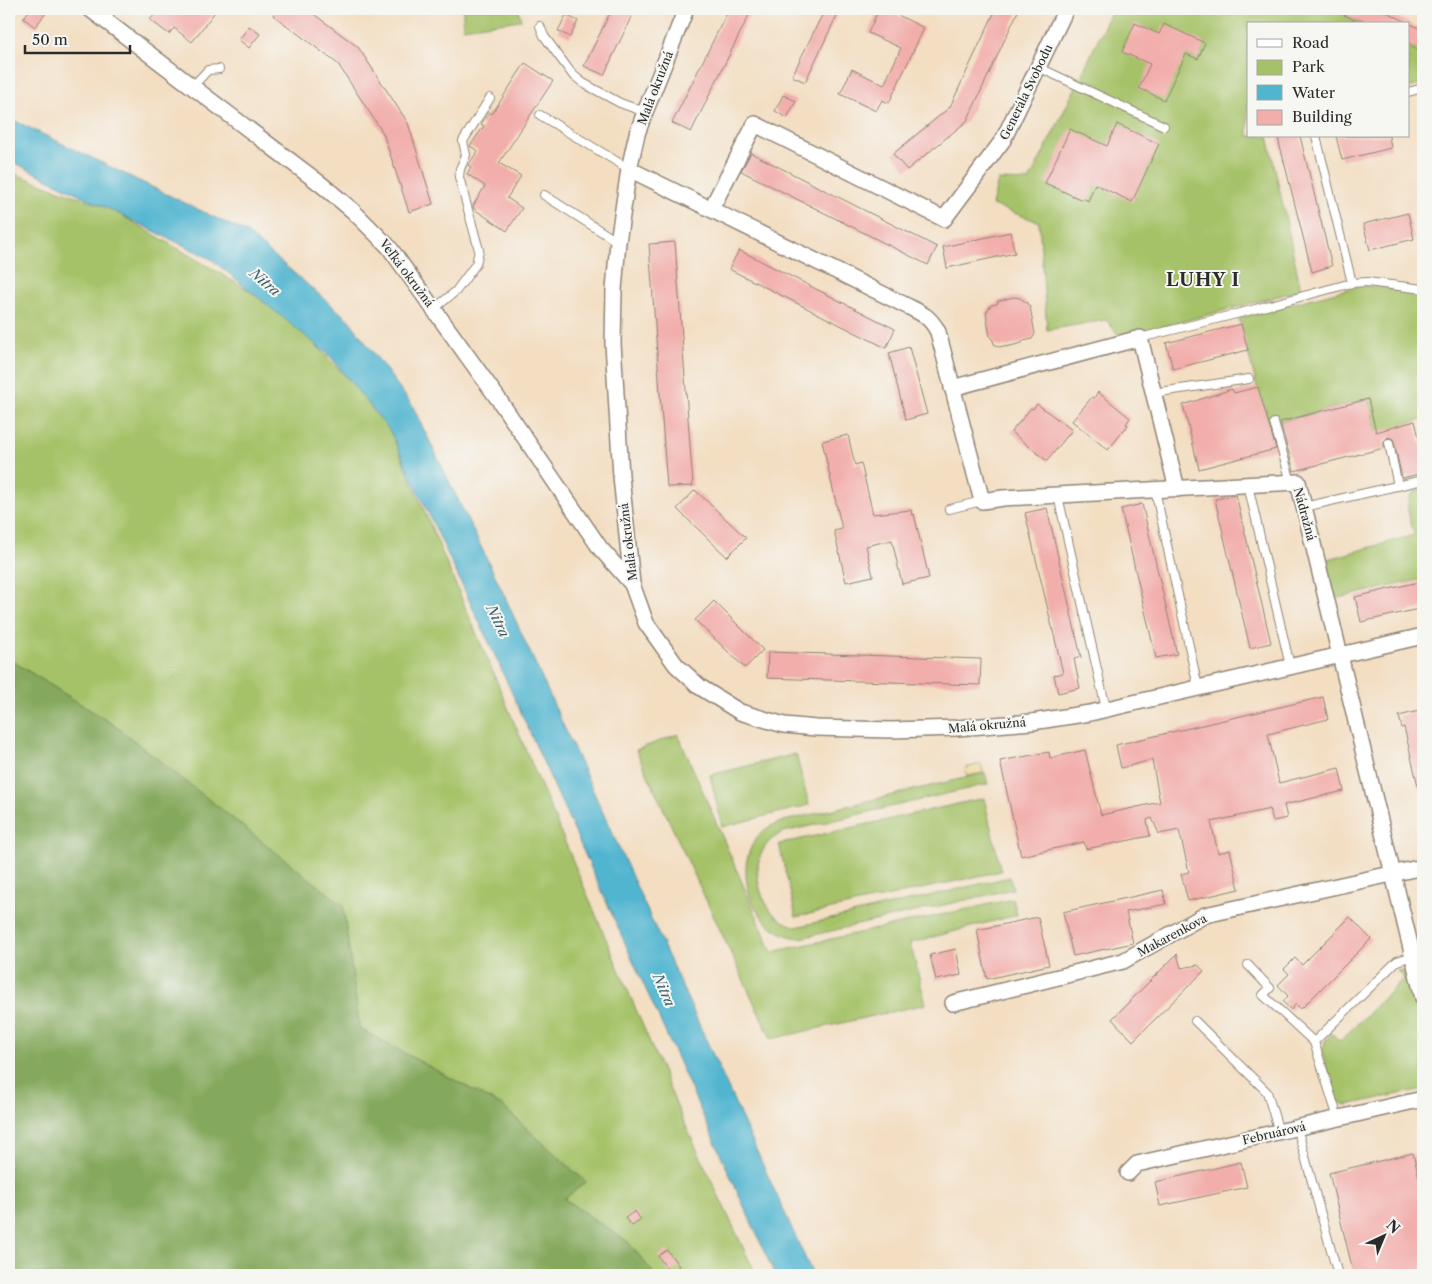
<svg xmlns="http://www.w3.org/2000/svg" width="1432" height="1284" font-family="'Libre Caslon Text',serif">
<style>
.green{fill:#a6c268;stroke:#68764a}
.forest{fill:#84a85c;stroke:#586a44}
.sand{fill:#eeda9e;stroke:#8c8264}
.water{fill:#51b5d0;stroke:#3e707e}
.building{fill:#f2aeab}
.lines{fill:none;stroke-linecap:round;stroke-linejoin:round}
.service-casing{stroke:#8f8476;stroke-width:10}
.minor-casing{stroke:#8f8476;stroke-width:18}
.service{stroke:#fff;stroke-width:8}
.minor{stroke:#fff;stroke-width:15}
.labels{text-anchor:middle;dominant-baseline:central;stroke-width:4;stroke-linejoin:round;paint-order:stroke}
.street-label{font-size:12px;fill:#2b2b2b;stroke:#f6f6f2}
.water-label{font-size:14px;font-style:italic;fill:#385b65;stroke:#f6f6f2}
.district-label{font-size:18px;font-weight:bold;letter-spacing:1px;fill:#2b2b2b;stroke:#f6f6f2}
</style>
<rect width="100%" height="100%" fill="#f6f6f2"/>
<filter id="ink" filterUnits="userSpaceOnUse"><feTurbulence type="fractalNoise" baseFrequency=".02" numOctaves="2"/><feDisplacementMap in="SourceGraphic" scale="10" xChannelSelector="R" yChannelSelector="G"/><feConvolveMatrix kernelMatrix="1 2 1 2 8 2 1 2 1" color-interpolation-filters="sRGB"/></filter>
<filter id="wash" filterUnits="userSpaceOnUse"><feTurbulence type="fractalNoise" baseFrequency=".0096" numOctaves="4" result="noise"/><feDisplacementMap in="SourceGraphic" scale="20" xChannelSelector="R" yChannelSelector="G"/><feGaussianBlur stdDeviation="1.12" result="paint"/><feColorMatrix in="noise" values="0 0 0 0 0 0 0 0 0 0 0 0 0 0 0 0 0 1.4 0 .05"/><feComposite in="paint" operator="in"/></filter>
<g filter="url(#wash)">
<rect width="100%" height="100%" fill="#f3dec2"/>
<g class="green">
<path d="M463,9H518L521,20L463,28Z"/>
<path d="M1112,9H1332L1363,24H1248V136H1268L1301,290L1121,338L1106,320L1047,330L1039,222L992,205L998,180L1029,181L1077,85Z"/>
<path d="M1408,46L1423,53V84L1408,88Z"/>
<path d="M9,172L109,208L284,311L385,418L682,1118L756,1275H655L628,1242L564,1199L586,1182L502,1106L360,1029L342,905L114,725L9,659Z"/>
<path d="M1362,285L1423,293V419L1377,433L1368,399L1267,425L1239,318Z"/>
<path d="M1422,488L1423,579L1334,599L1325,560L1414,535C1410,517 1399,496 1422,488Z"/>
<path d="M678,734L772,952L1013,899L1017,915L910,943L926,1004L771,1039L636,750Z"/>
<path d="M796,754L809,805L722,827L710,775Z"/>
<path d="M985,773L988,784L784,832C750,846 752,887 772,912C778,920 787,923 796,927L1010,877L1013,889L801,938C754,936 728,868 760,834C767,827 775,824 784,821Z"/>
<path d="M984,798L1001,871L796,917L779,844Z"/>
<path d="M1405,970L1408,973L1423,1034V1089L1347,1105L1339,1102L1334,1093L1322,1053L1325,1041L1332,1033L1340,1041L1404,978L1397,971Z"/>
</g>
<path class="forest" d="M9,659L114,725L343,905L360,1029L502,1106L586,1182L564,1199L628,1242L655,1275H9Z"/>
<path class="sand" d="M981,764L983,773L967,776L965,768Z"/>
<path class="water" d="M9,118L247,233L349,320L412,405L500,586L813,1275H775L498,662L390,431L330,356L211,259L9,160Z"/>
<g id="blocks">
<g class="building">
<path d="M31,9H49L35,27L23,18Z"/>
<path d="M159,9H217L192,42L174,28L169,34L150,20Z"/>
<path d="M278,9H307L358,47L408,123L433,204L409,212L383,133L338,64L273,15Z"/>
<path d="M612,9H635L604,75L584,66Z"/>
<path d="M729,9H752L691,132L672,123Z"/>
<path d="M825,9H840L805,82L792,76Z"/>
<path d="M879,9L896,14L924,28L889,103L882,100L876,111L840,94L852,69L884,85L901,48L868,33Z"/>
<path d="M996,9H1019L967,121L907,170L893,154L950,107Z"/>
<path d="M1332,9H1380L1423,30V53L1408,45V24H1363Z"/>
<path d="M566,15L578,21L570,37L558,31Z"/>
<path d="M1135,23L1159,34L1164,24L1205,43L1198,59L1186,54L1164,100L1139,88L1150,64L1122,52Z"/>
<path d="M249,26L260,34L249,48L239,40Z"/>
<path d="M525,63L553,81L499,163L521,176L507,198L522,208L507,231L474,209L473,206L485,186L467,174L471,167L468,165L478,151L470,146L484,126L481,124L489,112L492,114Z"/>
<path d="M783,95L796,101L787,118L775,111Z"/>
<path d="M1117,124L1159,144L1132,202L1095,184L1088,201L1083,198L1082,200L1045,183L1070,129L1107,146Z"/>
<path d="M1285,136H1300L1332,266L1312,272L1278,138Z"/>
<path d="M1336,136H1389L1391,148L1342,160Z"/>
<path d="M751,153L937,247L928,265L741,171Z"/>
<path d="M1408,213L1414,239L1370,250L1363,224Z"/>
<path d="M1010,232L1015,253L947,268L943,247Z"/>
<path d="M675,242L693,486L667,487L649,244Z"/>
<path d="M739,250L895,329L886,348L729,269Z"/>
<path d="M1014,297L1020,298L1026,302L1030,307L1035,334L1032,339L1023,341L1022,343L1006,347L1003,346L1000,347L994,344L993,340L990,337L986,313L991,305L997,304L998,301Z"/>
<path d="M1241,324L1248,350L1173,369L1166,343Z"/>
<path d="M909,347L927,414L906,420L889,353Z"/>
<path d="M1258,387L1276,449L1199,469L1183,405L1232,389L1234,393Z"/>
<path d="M1098,392L1130,418L1126,424L1128,425L1108,450L1072,421L1092,397L1094,398Z"/>
<path d="M1368,399L1376,432L1415,421L1421,446L1423,445V473L1402,478L1394,442L1393,439L1388,437L1384,441V448L1294,471L1280,422Z"/>
<path d="M1037,404L1072,430L1047,461L1011,432L1031,408L1033,409Z"/>
<path d="M848,435L855,465L861,463L873,514L911,510L912,515L914,514L929,578L902,584L892,540L866,546L873,576L846,582L834,531L842,529L822,441Z"/>
<path d="M695,490L746,538L727,557L677,509Z"/>
<path d="M1236,495L1271,643L1250,648L1215,499Z"/>
<path d="M1142,504L1177,654L1156,658L1121,509Z"/>
<path d="M1047,508L1081,657L1074,659L1080,688L1058,693L1054,675L1063,673L1025,513Z"/>
<path d="M1423,581V608L1361,622L1355,597Z"/>
<path d="M714,601L763,650L745,668L695,620Z"/>
<path d="M768,652L981,659L980,685L767,678Z"/>
<path d="M1323,697L1328,719L1268,734L1279,783L1339,768L1344,791L1284,805L1287,818L1273,821L1270,809L1211,822L1218,853L1230,850L1239,889L1188,901L1181,874L1189,872L1179,830L1159,834L1152,818L1147,820L1150,836L1086,849L1084,842L1021,856L1000,761L1049,752L1050,758L1085,750L1101,815L1160,802L1152,760L1121,768L1116,745Z"/>
<path d="M1419,711L1423,728V790H1419L1404,727L1402,728L1399,716Z"/>
<path d="M1163,890L1166,904L1126,912L1133,943L1073,956L1063,912Z"/>
<path d="M1038,917L1049,965L987,979L977,930Z"/>
<path d="M1350,917L1371,939L1301,1009L1296,1004L1291,1010L1283,1002L1288,996L1278,985L1289,974L1284,969L1295,958L1302,965Z"/>
<path d="M956,949L961,975L936,980L930,955Z"/>
<path d="M1177,954L1181,968L1198,965L1204,971L1133,1041L1112,1019Z"/>
<path d="M1413,1153L1423,1195V1275H1354L1329,1173Z"/>
<path d="M1241,1162L1247,1187L1160,1206L1155,1182Z"/>
<path d="M635,1211L641,1220L632,1226L625,1218Z"/>
<path d="M667,1250L679,1266L670,1273L658,1256Z"/>
</g>
</g>
</g>
<g filter="url(#ink)">
<use href="#blocks" fill-opacity="0" stroke="#8f8476" stroke-width="1"/>
<g class="lines">
<defs>
<g id="service">
<path d="M105,20L113,9"/>
<path d="M540,26L544,36L572,74L583,83L620,103L645,112"/>
<path d="M1038,67L1164,126"/>
<path d="M192,87L208,70L219,69"/>
<path d="M1408,92L1423,88"/>
<path d="M540,115L629,169"/>
<path d="M1316,136L1352,283"/>
<path d="M544,195L618,242"/>
<path d="M434,309L456,291L476,264L479,250L459,177L460,169L466,155L463,141L490,98"/>
<path d="M1140,338L1248,311L1352,283L1367,282L1423,289"/>
<path d="M1153,393L1249,379"/>
<path d="M1274,423L1291,482"/>
<path d="M1389,443L1398,486"/>
<path d="M1248,485L1290,666"/>
<path d="M1155,490L1198,687"/>
<path d="M1058,496L1106,709"/>
<path d="M1304,507L1423,480"/>
<path d="M949,509L982,501"/>
<path d="M1248,965L1270,988L1263,995L1314,1042"/>
<path d="M1195,1021L1267,1092L1279,1132"/>
<path d="M1338,1118L1314,1042L1397,961L1413,956"/>
<path d="M1297,1128L1338,1275"/>
</g>
<g id="minor">
<path d="M90,9L322,185L352,210L389,247L499,400L600,548L632,584"/>
<path d="M686,9L645,112L637,134L629,169L618,242L614,290L613,343L621,476L632,584L646,623L676,665L700,687L740,712L784,725L816,728L891,730L957,728L1032,722L1090,713L1423,636"/>
<path d="M629,169L905,305C921,313 930,316 938,332L982,501L1003,498L1298,482L1423,998"/>
<path d="M711,209L755,124L944,219L1003,140L1066,9"/>
<path d="M952,388L1140,338L1177,489"/>
<path d="M953,1003L1123,961L1205,915L1423,867"/>
<path d="M1128,1173L1137,1164L1423,1099"/>
</g>
</defs>
<use href="#service" class="service-casing"/>
<use href="#minor" class="minor-casing"/>
<use href="#service" class="service"/>
<use href="#minor" class="minor"/>
</g>
</g>
<g class="labels">
<g class="street-label">
<text transform="translate(655 88) rotate(-69)">Malá okružná</text>
<text transform="translate(1026 92) rotate(-64)">Generála Svobodu</text>
<text transform="translate(407 273) rotate(53)">Veľká okružná</text>
<text transform="translate(1305 514) rotate(75)">Nádražná</text>
<text transform="translate(628 542) rotate(-97)">Malá okružná</text>
<text transform="translate(987 725) rotate(-5)">Malá okružná</text>
<text transform="translate(1172 935) rotate(-28)">Makarenkova</text>
<text transform="translate(1274 1133) rotate(-13)">Februárová</text>
</g>
<g class="water-label">
<text transform="translate(265 282) rotate(40)">Nitra</text>
<text transform="translate(498 621) rotate(64)">Nitra</text>
<text transform="translate(664 990) rotate(66)">Nitra</text>
</g>
<g class="district-label">
<text x="1203" y="280">LUHY I</text>
</g>
</g>
<rect width="1432" height="1284" fill="none" stroke="#f6f6f2" stroke-width="30"/>
<rect x="1247" y="22" width="162" height="115" fill="#f6f6f2" stroke="#a5a5a2"/>
<rect x="1257" y="39" width="25" height="8" fill="#ffffff" stroke="#a5a5a2"/>
<text x="1292" y="48" font-size="15" fill="#2b2b2b">Road</text>
<rect x="1257" y="60" width="25" height="15" fill="#a6c268" stroke="#a5a5a2"/>
<text x="1292" y="72" font-size="15" fill="#2b2b2b">Park</text>
<rect x="1257" y="85" width="25" height="15" fill="#51b5d0" stroke="#a5a5a2"/>
<text x="1292" y="98" font-size="15" fill="#2b2b2b">Water</text>
<rect x="1257" y="110" width="25" height="15" fill="#f2aeab" stroke="#a5a5a2"/>
<text x="1292" y="122" font-size="15" fill="#2b2b2b">Building</text>
<g transform="translate(1384 1236) rotate(44)" stroke="#f6f6f2" stroke-width="4" paint-order="stroke">
<path d="M0-4L9 19L0 12L-9 19Z" fill="#2b2b2b"/>
<text y="-8" font-size="14" font-weight="bold" text-anchor="middle" fill="#2b2b2b">N</text>
</g>
<path d="M25 45v8h105v-8" fill="none" stroke="#2b2b2b" stroke-width="2.5"/>
<text x="32" y="45" font-size="15" fill="#2b2b2b" stroke="#f6f6f2" stroke-width="4" paint-order="stroke">50 m</text>
</svg>
